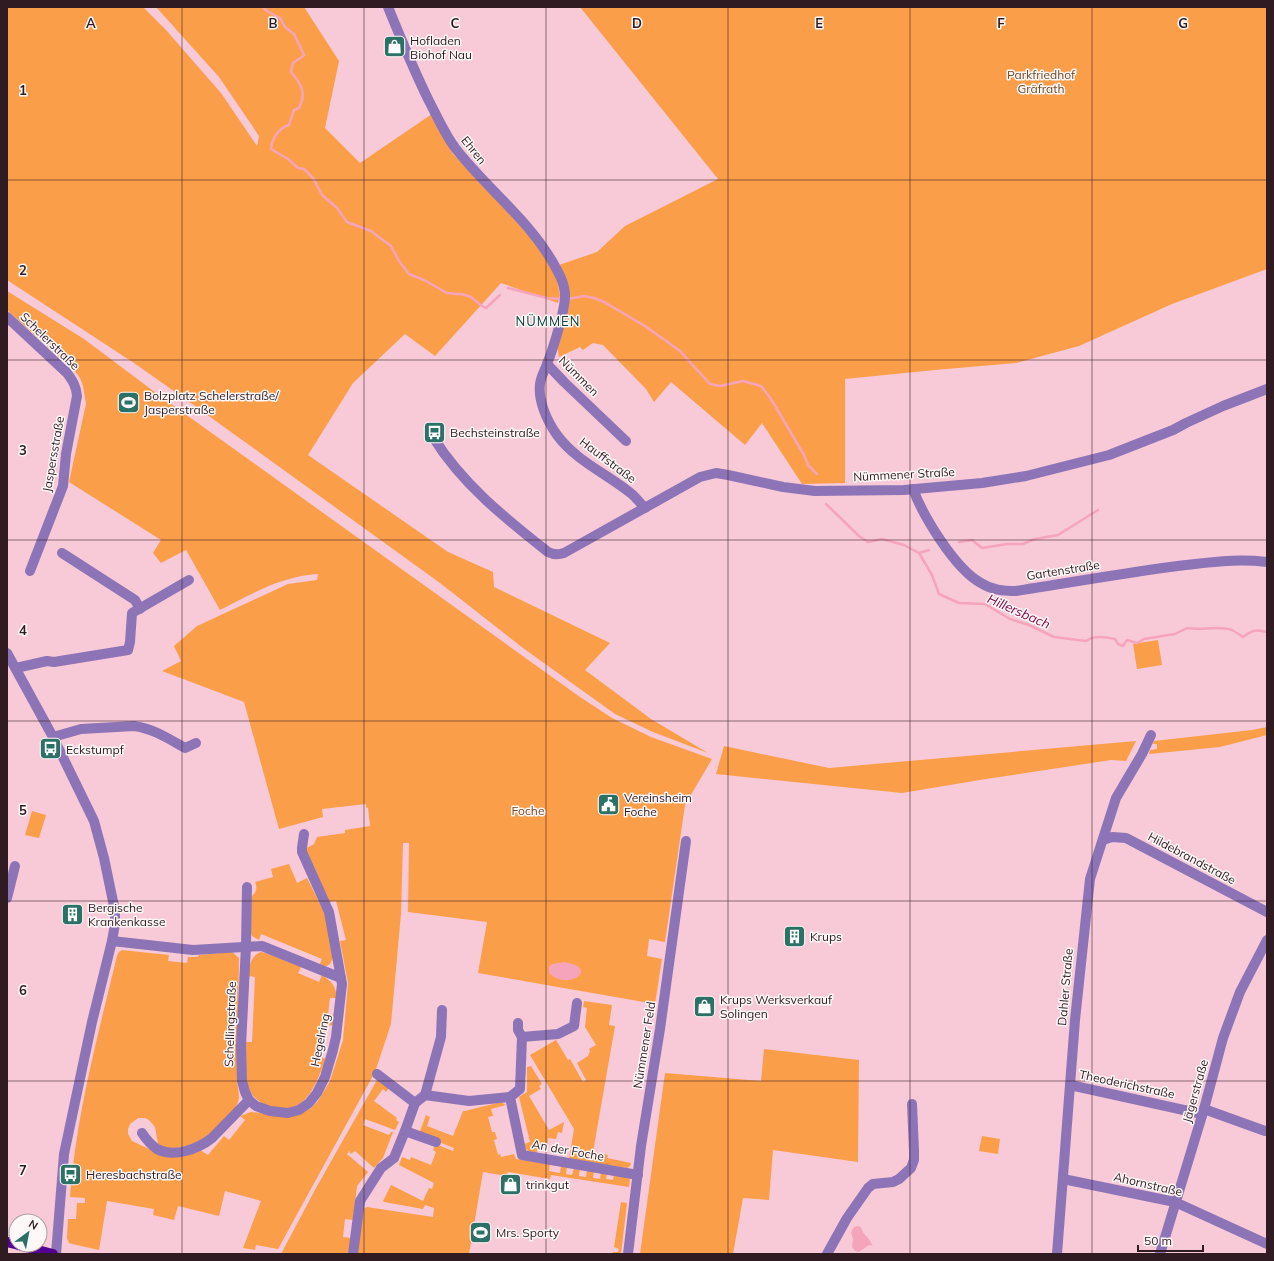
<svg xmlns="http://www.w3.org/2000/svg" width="1274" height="1261" font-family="Mulish,sans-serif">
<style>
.green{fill:#fb9e49}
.water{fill:#f5a4bc}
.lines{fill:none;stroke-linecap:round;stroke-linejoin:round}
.stream{stroke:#f5a4bc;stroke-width:2.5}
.minor{stroke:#8d74b7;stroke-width:10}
.major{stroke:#520192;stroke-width:10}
.grid{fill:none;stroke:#2f1b21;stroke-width:1;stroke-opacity:0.55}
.labels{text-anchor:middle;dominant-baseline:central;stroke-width:3;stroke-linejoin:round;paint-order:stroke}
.poi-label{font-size:12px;fill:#2f1b21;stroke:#fef8f9;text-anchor:start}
.park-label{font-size:12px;fill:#734821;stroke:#fef8f9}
.street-label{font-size:12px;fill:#2f1b21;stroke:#fef8f9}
.neighbourhood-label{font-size:13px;letter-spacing:1px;fill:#07443b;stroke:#fef8f9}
.water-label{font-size:13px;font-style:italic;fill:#870a46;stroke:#fef8f9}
.grid-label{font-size:13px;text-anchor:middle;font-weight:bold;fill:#2f1b21;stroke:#fef8f9;stroke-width:3;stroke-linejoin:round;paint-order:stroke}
</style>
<rect width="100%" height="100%" fill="#f8cad7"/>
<g class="green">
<path d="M7,7H143L166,30L221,93L257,146L259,136L219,77L156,7H304L339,61L325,128L360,163L432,114L453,154L537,244L556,276L560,295L558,303L501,283L435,356L405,334L353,383L308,455L448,552L493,572L494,587L610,643L585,670L651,719L708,753L653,732L615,714L523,648L440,583L195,406L134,363L7,280Z"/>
<path d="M580,7H1267V269L1172,304L1079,346L1016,363L935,370L845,379V483L802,484L762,423L745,445L671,382L654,402L646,389L603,345L593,343L583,350L580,347L559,357L557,346L565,317L559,265L597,252L625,226L718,179Z"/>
<path d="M7,291L84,339L160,396L580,697L612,718L651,737L712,759L685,805L665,942L649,939L647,956L662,959L655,1004L478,973L487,922L408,912L409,843H403L401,914L391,1024L375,1072L278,1249L256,1245L255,1250L243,1248L261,1201L225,1191L219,1216L178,1206L174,1220L153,1215L154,1209L107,1201L99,1250L72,1244L69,1243L67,1238L68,1219H76L77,1203H85V1198L70,1197C76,1115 98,1035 117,956L118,953L122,950L169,955L168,961L187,963L188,957H198L199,955L232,952L239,958L237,1081C238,1088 240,1096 238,1102C235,1110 228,1116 223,1121C218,1126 214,1131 210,1134C197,1144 173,1154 158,1144L155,1127L149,1120L145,1118H138L130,1124L128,1129V1134L132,1141L153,1151L200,1150L208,1155L224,1136L229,1140L245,1120L240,1116L251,1112L269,1114L304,1112L311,1108L318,1101L330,1081L343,1040L348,983L340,941L346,940L336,901L329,902L306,852L307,848L314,844L317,837L345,833V830L370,826L368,808L366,807V804L322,809L323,817L279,829L244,702L162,671L181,661L174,646L197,626L288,584L317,580L318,574C282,576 251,594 220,610L186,550L161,563L153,553L161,540L69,482L86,404L83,386L80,378L75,371L7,310Z"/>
<path d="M1158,640L1162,665L1137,669L1133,644Z"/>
<path d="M1267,727V735L1220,747L1149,754L1150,750L1157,749V744H1153L1154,741L1252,730Z"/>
<path d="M1136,741L1126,761L1111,760L986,779L902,793L716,774L724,746L829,768Z"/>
<path d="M32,811L46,815L39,838L25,835Z"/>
<path d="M289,864L297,883L307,878L327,918L333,958L330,964L325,967L320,964L322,959L261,934L259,940L252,936L251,933L250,897C256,894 258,888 255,882L273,877L271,869Z"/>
<path d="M261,952L269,954L301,967L298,973L319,982L322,975C331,981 336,986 337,998H330L328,1014L335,1015L334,1026L328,1025L318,1056L326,1059C315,1085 306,1117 271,1107C262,1104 254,1099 249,1090C243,1079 245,1055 245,1042H252L255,977L248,976C250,966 250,956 261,952Z"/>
<path d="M584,1001L612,1005L609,1025L615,1026L593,1152L608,1155L607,1158L631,1163L630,1166L627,1168L569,1159L574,1129L530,1055L556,1040L568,1060L570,1059L583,1082L586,1080L577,1063L588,1056L590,1051L589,1049L596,1045L585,1027L587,1008L583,1007Z"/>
<path d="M764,1049L859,1060L858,1162L773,1150L769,1200L743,1198L733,1254H640L665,1073L761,1081Z"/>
<path d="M531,1066L542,1084L539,1086L541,1089L529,1096L549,1130L564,1122L562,1133L558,1132L556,1139L548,1138L547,1149L538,1148L536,1154C529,1152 526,1151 524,1144L530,1142L519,1097L527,1092V1067Z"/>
<path d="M377,1080L389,1088L386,1092L383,1089L374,1101L397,1118L396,1120L399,1122L395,1130L365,1119L363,1125L389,1135L391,1132H393L383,1158L374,1168L355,1151L351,1154L349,1151L347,1154L368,1172L357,1186L353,1220L345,1219L343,1237L351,1238L348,1254H281L316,1188Z"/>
<path d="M501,1102L506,1105L491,1109L493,1116L488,1117L492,1132H495L497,1139L494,1140L498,1155L500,1154L501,1157L514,1154L516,1159L550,1164L549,1171L560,1173L561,1166L567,1167L566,1174L572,1175L574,1168L580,1169L579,1176L586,1177L587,1170L594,1171L593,1178L600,1179L601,1172L607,1173L606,1179L613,1180L614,1174L626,1176L630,1179L629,1187L551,1175L550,1179L508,1172L507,1176L483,1172L469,1254H356L363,1209L367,1207L433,1217L434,1208L425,1205L423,1209L384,1202L383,1201L391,1185L423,1201L429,1188L432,1189L434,1183L399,1165L402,1157L410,1160L411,1157L431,1165L436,1152L433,1150L435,1144L453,1151L454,1148L419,1134L426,1115L430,1117L427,1126L453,1136L463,1111H465Z"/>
<path d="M982,1136L1000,1139L998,1154L979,1151Z"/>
<path d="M621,1202L627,1203L621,1254H613V1252H618L619,1249L614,1247Z"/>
</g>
<g class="water">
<path d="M564,962C602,968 567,992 549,973V967L552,964Z"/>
<path d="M857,1226L861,1227C863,1234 864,1233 868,1238C871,1241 871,1244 873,1246L869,1245L859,1252L855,1251L852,1247L853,1239L851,1232L854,1227Z"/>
</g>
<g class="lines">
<g class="stream">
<path d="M263,7L267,11L280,18L285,27L294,34L304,55L302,57L293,63L291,72C301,83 307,94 299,108L294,110L289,125C279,128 272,138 271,149L288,159L298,168L304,169L313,178L322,195L337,208L347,222L371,231L391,246L399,261L409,274L424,280L447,293L456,294H462L471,297L482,306L486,308L500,295"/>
<path d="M508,288L547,298L563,299"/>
<path d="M568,299L584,296L594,298L604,302L645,326L680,351L710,384L720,386L743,381L761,386L771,399L804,455L808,465L817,474"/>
<path d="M826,504L859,536L868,542L882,539L904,545L919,553L929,550"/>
<path d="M959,542L972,540L982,548L1007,544H1023L1035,539L1058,535L1098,510"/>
<path d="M919,553L932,575L939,594L959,603L985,604L1010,619L1029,625L1054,637L1086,641C1094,635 1105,637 1115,639L1118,644L1123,646L1127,640L1137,643L1144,639L1175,634L1187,628C1202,631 1217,625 1232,630C1236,632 1240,635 1243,637C1252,630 1257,629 1267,632"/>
</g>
<g class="minor">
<path d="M388,7C401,39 414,71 429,101C438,118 445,135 456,149C488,190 533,223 557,270C561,277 564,285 565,293C566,308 553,349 547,364C545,370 541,376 540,384C538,401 547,421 557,435C577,462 608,474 633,495C637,499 641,504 645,508"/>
<path d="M7,317L67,373C73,381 76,386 77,396L66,454L63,486L30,571"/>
<path d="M547,364L564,382L626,441"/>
<path d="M433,437C462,484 505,518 548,552C554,555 558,555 564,553L700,477L716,473L728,475L783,487L815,491L904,490L982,483L1026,476L1109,455L1173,430L1186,423L1223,406L1267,389"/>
<path d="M913,489C923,516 955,569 981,583C992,590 1003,591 1016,591C1067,583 1119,574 1170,567C1202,563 1234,558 1267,562"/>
<path d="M62,553L135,600L140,609"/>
<path d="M7,653L53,737L94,821L104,858L115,911V924L112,941L92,1022L64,1154L56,1254"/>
<path d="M16,668L47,661L54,662L128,650L130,642L132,613L189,580"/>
<path d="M53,737L81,729L134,726C152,728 169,739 185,748L196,743"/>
<path d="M1103,840L1112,837L1126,838L1267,912"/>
<path d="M247,887L246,946L241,1046L242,1081L245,1092L249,1100L256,1106L270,1111L288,1113L299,1110L309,1103L317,1093L325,1077L333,1050L336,1037L342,984L329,912L302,852V848L304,834"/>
<path d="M7,898L15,866"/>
<path d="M112,941L193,950L262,946L341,978"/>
<path d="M577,1003L574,1026L558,1034L522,1037L520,1089L510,1097L522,1155L638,1175"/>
<path d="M518,1023V1030L522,1037"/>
<path d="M377,1074L415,1103"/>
<path d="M1070,1085L1202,1114"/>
<path d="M425,1095L469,1101L510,1097"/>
<path d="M1204,1109L1265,1131"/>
<path d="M405,1131L415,1103L425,1095L441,1037L442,1010"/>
<path d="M142,1133C146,1139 151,1145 157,1149C174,1158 198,1149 212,1138L249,1100"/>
<path d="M1063,1179L1175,1202L1267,1244"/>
<path d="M353,1254L360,1201L381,1168L394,1158L405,1131L436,1142"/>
<path d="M628,1254L641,1146L660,1029L686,841"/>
<path d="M827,1254L847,1218L868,1188L873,1184L893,1182L899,1179L911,1168L914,1160V1151L912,1104"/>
<path d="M1057,1254L1075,1020L1090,879L1116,798L1142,754L1151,735"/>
<path d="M1160,1254L1204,1109L1223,1038L1240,992L1267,940"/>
</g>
<g class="major">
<path d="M7,1242L16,1244"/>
<path d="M18,1245L53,1254"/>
</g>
</g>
<path class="grid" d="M182,7V1254M364,7V1254M546,7V1254M728,7V1254M910,7V1254M1092,7V1254M7,180H1267M7,360H1267M7,540H1267M7,721H1267M7,901H1267M7,1081H1267"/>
<defs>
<symbol id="shop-square" viewBox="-11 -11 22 22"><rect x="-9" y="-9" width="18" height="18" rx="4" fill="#2b7165" stroke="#fef8f9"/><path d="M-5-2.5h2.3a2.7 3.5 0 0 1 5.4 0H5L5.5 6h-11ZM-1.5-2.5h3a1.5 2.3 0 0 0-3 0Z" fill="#fff"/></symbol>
<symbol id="stadium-square" viewBox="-11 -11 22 22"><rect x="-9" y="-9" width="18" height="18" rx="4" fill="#2b7165" stroke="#fef8f9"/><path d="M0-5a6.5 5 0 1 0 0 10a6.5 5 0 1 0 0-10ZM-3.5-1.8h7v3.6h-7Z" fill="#fff"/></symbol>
<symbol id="bus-square" viewBox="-11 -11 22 22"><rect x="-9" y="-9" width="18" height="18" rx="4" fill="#2b7165" stroke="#fef8f9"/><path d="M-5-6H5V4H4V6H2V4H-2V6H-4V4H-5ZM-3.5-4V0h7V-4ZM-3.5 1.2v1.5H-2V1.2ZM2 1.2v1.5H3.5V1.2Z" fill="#fff"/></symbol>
<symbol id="civic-square" viewBox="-11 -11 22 22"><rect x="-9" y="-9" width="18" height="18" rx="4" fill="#2b7165" stroke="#fef8f9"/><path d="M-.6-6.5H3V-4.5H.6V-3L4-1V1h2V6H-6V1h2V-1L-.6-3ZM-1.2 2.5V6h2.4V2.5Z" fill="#fff"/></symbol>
<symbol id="building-square" viewBox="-11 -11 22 22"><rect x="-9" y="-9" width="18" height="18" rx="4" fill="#2b7165" stroke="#fef8f9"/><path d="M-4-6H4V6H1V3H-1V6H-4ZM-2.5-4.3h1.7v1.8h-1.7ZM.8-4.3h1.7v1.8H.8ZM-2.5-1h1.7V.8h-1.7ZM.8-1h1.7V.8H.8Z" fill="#fff"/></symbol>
</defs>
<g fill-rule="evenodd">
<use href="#shop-square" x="382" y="34" width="25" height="25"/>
<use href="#stadium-square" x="116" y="390" width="25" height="25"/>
<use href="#bus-square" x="422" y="420" width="25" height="25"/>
<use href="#bus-square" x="38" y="736" width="25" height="25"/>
<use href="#civic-square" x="596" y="792" width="25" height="25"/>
<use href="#building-square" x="60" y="902" width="25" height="25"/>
<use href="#building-square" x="782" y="924" width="25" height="25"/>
<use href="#shop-square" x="692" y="994" width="25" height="25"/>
<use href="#bus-square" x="58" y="1162" width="25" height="25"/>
<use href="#shop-square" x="498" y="1172" width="25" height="25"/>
<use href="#stadium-square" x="468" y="1220" width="25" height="25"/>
</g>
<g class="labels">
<g class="poi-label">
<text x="410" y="40">Hofladen<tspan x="410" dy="14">Biohof Nau</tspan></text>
<text x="144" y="395">Bolzplatz Schelerstraße/<tspan x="144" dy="14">Jasperstraße</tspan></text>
<text x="450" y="432">Bechsteinstraße</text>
<text x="66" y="749">Eckstumpf</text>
<text x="624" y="797">Vereinsheim<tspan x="624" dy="14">Foche</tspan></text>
<text x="88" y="907">Bergische<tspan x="88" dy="14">Krankenkasse</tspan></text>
<text x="810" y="936">Krups</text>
<text x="720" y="999">Krups Werksverkauf<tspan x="720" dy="14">Solingen</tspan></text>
<text x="86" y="1174">Heresbachstraße</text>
<text x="526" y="1184">trinkgut</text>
<text x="496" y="1232">Mrs. Sporty</text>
</g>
<g class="park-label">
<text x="1041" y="74">Parkfriedhof<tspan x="1041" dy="14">Gräfrath</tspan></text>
<text x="528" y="810">Foche</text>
</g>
<g class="street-label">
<text transform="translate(474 150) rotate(51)">Ehren</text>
<text transform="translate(50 341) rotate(44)">Schelerstraße</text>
<text transform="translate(579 376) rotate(45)">Nümmen</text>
<text transform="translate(53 454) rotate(-80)">Jaspersstraße</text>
<text transform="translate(608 460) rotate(37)">Hauffstraße</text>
<text transform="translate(904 474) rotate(-3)">Nümmener Straße</text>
<text transform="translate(1063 570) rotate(-9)">Gartenstraße</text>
<text transform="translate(1192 858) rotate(28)">Hildebrandstraße</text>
<text transform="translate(1065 987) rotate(-85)">Dahler Straße</text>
<text transform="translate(230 1024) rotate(-88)">Schellingstraße</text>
<text transform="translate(320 1040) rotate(-78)">Hegelring</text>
<text transform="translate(644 1045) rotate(-81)">Nümmener Feld</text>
<text transform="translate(1127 1084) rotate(12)">Theoderichstraße</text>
<text transform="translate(1195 1091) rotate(-74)">Jägerstraße</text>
<text transform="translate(568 1150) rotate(10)">An der Foche</text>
<text transform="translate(1148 1184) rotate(13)">Ahornstraße</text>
</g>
<g class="neighbourhood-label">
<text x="548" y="321">NÜMMEN</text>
</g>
<g class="water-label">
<text transform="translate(1019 611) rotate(24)">Hillersbach</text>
</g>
</g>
<g class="grid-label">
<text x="91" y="28">A</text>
<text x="273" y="28">B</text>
<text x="455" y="28">C</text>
<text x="637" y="28">D</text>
<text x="819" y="28">E</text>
<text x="1001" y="28">F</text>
<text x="1183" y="28">G</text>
<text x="23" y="95">1</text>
<text x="23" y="275">2</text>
<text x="23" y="455">3</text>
<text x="23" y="635">4</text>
<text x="23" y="815">5</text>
<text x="23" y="995">6</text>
<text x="23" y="1175">7</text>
</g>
<rect width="1274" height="1261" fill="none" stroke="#2f1b21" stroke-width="16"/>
<g transform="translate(28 1233) rotate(32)"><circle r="19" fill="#fef8f9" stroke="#aba0a3"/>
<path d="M0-3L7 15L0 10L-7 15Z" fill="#2b7165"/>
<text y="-6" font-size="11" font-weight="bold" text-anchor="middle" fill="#2f1b21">N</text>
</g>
<path d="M1138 1245v6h65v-6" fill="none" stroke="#2f1b21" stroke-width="2"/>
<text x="1144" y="1245" font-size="12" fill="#2f1b21" stroke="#fef8f9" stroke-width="3" paint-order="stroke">50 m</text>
</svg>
